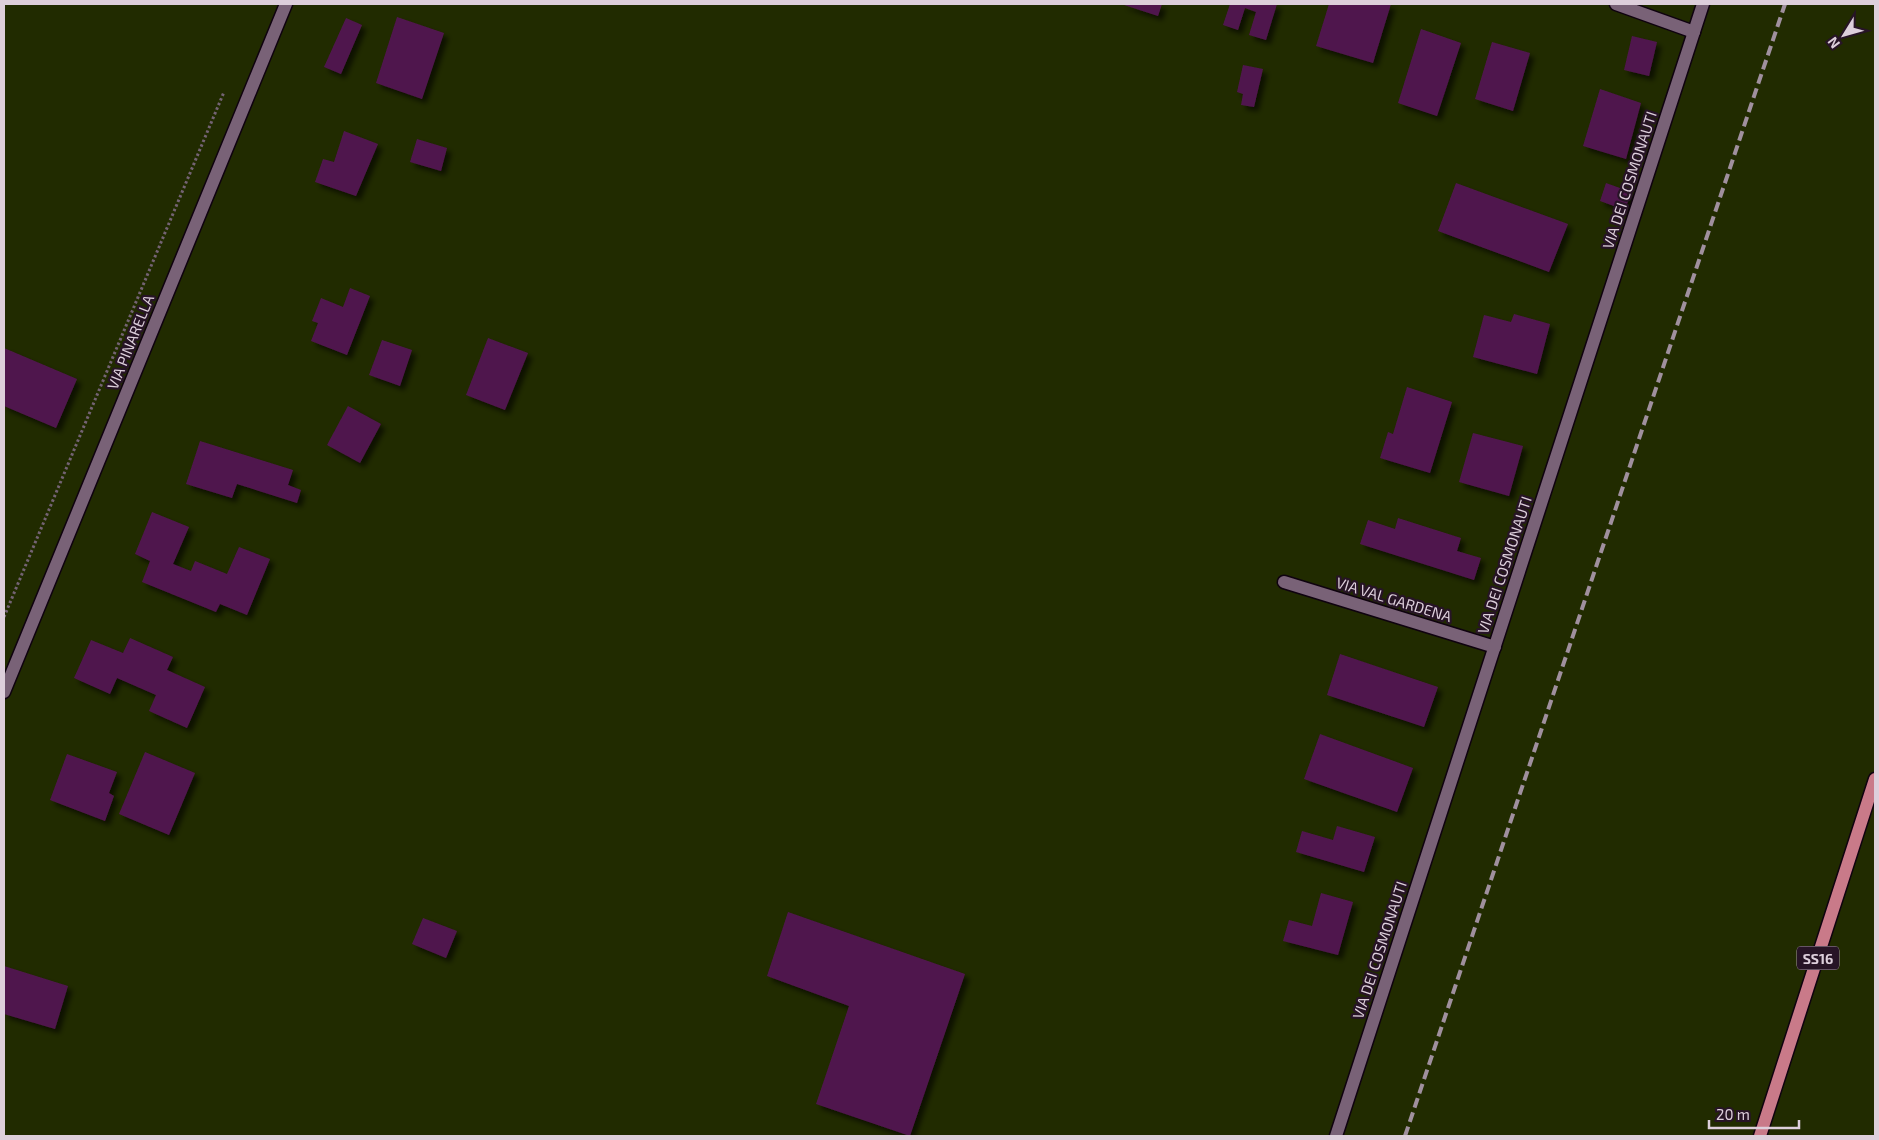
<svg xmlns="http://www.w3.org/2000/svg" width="1879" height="1140" font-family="'Exo 2',sans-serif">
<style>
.green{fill:#212b00}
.building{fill:#50164e;filter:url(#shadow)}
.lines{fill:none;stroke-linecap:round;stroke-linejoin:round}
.minor-casing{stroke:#0f020f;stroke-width:15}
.tertiary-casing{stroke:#0f020f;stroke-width:15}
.primary-casing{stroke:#0f020f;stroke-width:15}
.path{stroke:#746373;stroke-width:3;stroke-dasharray:2.5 2.5;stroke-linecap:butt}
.minor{stroke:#796277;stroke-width:12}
.tertiary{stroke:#796277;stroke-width:12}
.primary{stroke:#c97a89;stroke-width:12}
.rail{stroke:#a0909e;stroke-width:4;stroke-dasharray:10 5;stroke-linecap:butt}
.labels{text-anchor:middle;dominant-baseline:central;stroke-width:4.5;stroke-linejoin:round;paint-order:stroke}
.shield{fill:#271426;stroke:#a697a5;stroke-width:1}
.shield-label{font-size:14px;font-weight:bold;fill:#ddcfdb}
.street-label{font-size:15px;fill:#ddcfdb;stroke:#271426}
</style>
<defs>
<filter id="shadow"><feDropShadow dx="4.5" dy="4.5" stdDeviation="2.5" flood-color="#0009"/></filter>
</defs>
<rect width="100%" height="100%" fill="#271426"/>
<rect class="green" x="4" y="4" width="1871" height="1132"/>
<g class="building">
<path d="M1121,4H1162L1158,16Z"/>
<path d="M1230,4H1277L1266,40L1249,35L1256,12L1245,8L1238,30L1223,25Z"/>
<path d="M1329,4H1391L1373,63L1316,46Z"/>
<path d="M397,17L444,33L422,99L376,83Z"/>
<path d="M346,18L362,25L341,74L324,67Z"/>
<path d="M1421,29L1461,43L1437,116L1398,103Z"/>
<path d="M1632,36L1657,42L1649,76L1624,70Z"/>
<path d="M1492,42L1530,53L1513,111L1475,99Z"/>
<path d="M1243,65L1263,69L1254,107L1241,105L1243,94L1237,92Z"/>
<path d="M1600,89L1641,103L1626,159L1583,146Z"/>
<path d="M344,131L378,144L356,196L315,182L323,159L334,162Z"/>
<path d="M417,139L447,148L441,171L410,162Z"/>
<path d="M1456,183L1568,224L1549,272L1438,231Z"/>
<path d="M1606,183L1631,192L1625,210L1600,201Z"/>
<path d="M350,288L370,296L347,355L311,341L318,323L312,321L321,298L343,307Z"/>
<path d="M1514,314L1550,324L1537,374L1473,357L1484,315L1511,322Z"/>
<path d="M488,338L528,353L505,410L466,395Z"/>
<path d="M382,340L412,350L400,386L369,375Z"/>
<path d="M4,348L77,379L56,428L4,406Z"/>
<path d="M1407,387L1452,402L1430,473L1380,458L1388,432L1393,434Z"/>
<path d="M348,406L381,424L360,463L327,445Z"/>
<path d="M1473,433L1523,446L1509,496L1459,482Z"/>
<path d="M200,441L293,470L288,485L301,490L297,503L237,484L232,498L186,484Z"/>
<path d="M152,512L189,527L173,564L191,571L195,561L227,574L239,547L270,559L247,615L220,604L216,612L142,582L150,561L135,554Z"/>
<path d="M1398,518L1461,538L1457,551L1481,558L1474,580L1360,544L1368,520L1395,529Z"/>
<path d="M130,638L173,657L167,670L205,687L187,728L149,711L156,695L117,678L110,694L74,678L91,640L123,653Z"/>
<path d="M1340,654L1438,687L1424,727L1327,695Z"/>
<path d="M1320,734L1413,768L1397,812L1304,779Z"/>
<path d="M145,752L195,773L169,835L119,814Z"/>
<path d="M67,754L117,772L109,793L114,796L105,821L50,800Z"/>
<path d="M1337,826L1375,837L1364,872L1296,852L1302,831L1333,840Z"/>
<path d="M1321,893L1353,902L1338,955L1283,941L1289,920L1312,926Z"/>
<path d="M788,912L965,974L910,1136L816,1104L849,1006L767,976Z"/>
<path d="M423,918L457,931L446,958L412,944Z"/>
<path d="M4,966L68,986L55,1029L4,1014Z"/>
</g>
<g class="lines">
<defs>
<g id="minor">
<path d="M1616,4L1694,32"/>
<path d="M1284,582L1495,647"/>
<path d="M1336,1136L1703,4"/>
</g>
<path id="tertiary" d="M4,692L286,4"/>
<path id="primary" d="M1760,1136L1875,779"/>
</defs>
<use href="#minor" class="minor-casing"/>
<use href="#tertiary" class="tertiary-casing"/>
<use href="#primary" class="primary-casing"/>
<path class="path" d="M4,617L224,92"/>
<use href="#minor" class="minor"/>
<use href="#tertiary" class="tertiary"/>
<use href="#primary" class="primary"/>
<path class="rail" d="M1405,1136L1785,4"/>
</g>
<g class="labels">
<rect class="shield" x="1797" y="946.5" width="42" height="23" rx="4"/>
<g class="shield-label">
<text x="1818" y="958">SS16</text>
</g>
<g class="street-label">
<text transform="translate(1629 180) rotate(-72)">VIA DEI COSMONAUTI</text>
<text transform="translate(130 342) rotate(-68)">VIA PINARELLA</text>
<text transform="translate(1504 565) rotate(-72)">VIA DEI COSMONAUTI</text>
<text transform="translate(1394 599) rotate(17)">VIA VAL GARDENA</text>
<text transform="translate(1379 950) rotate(-72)">VIA DEI COSMONAUTI</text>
</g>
</g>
<rect width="1879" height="1140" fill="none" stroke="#ddcfdb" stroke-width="10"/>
<g transform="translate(1844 35) rotate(233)" stroke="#271426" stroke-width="4" paint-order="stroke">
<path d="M0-4L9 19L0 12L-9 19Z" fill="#ddcfdb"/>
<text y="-8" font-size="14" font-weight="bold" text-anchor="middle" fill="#ddcfdb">N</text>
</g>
<path d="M1709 1120v8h90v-8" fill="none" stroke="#ddcfdb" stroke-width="2.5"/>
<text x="1716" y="1120" font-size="15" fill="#ddcfdb" stroke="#271426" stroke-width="4" paint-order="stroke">20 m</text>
</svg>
